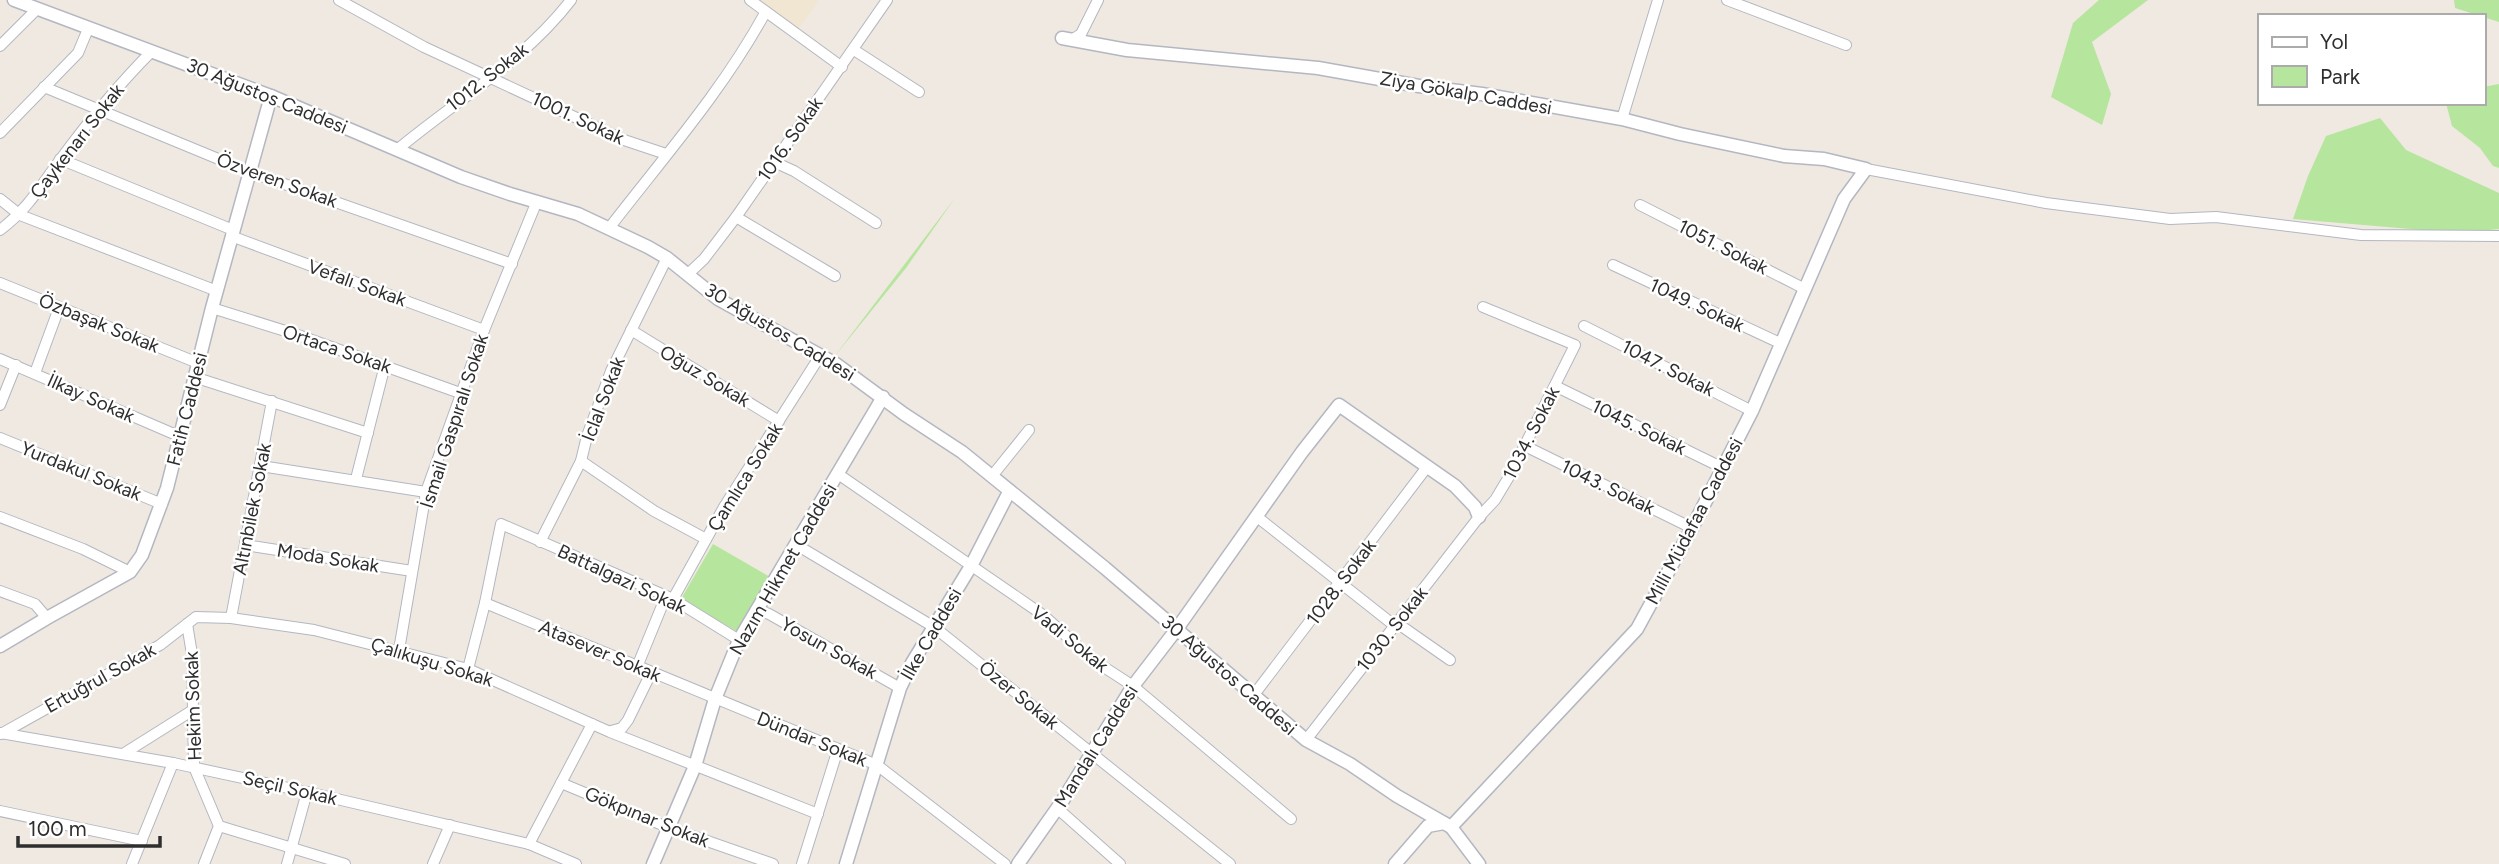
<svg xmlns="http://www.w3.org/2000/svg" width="2499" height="864" font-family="Figtree,sans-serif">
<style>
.education{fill:#f0e6d1}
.green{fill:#b6e59e}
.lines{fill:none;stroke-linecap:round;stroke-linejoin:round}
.minor-casing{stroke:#b4b7c1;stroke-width:12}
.tertiary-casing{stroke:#b4b7c1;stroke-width:15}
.minor{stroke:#fff;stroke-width:10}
.tertiary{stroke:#fff;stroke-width:12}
.labels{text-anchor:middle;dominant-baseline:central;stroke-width:5;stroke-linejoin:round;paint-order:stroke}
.street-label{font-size:19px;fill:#2e2e2e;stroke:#fff}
</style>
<rect width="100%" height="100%" fill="#efe9e1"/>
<path class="education" d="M756,0H819L797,31Z"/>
<g class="green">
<path d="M2099,0H2148L2092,42L2111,94L2102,125L2051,97L2073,23Z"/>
<path d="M2454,0H2499V22L2455,8Z"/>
<path d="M2499,84V168L2493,166L2480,148L2452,126L2446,103H2483V87Z"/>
<path d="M2380,118L2406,150L2499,193V229L2458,233L2293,219L2308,176L2326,136Z"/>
<path d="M955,198L906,268L834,357Z"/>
<path d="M713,544L770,577L738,632L681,599Z"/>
</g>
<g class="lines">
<defs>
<g id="minor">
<path d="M339,0L424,47L624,140L666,154"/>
<path d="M750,0L842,67"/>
<path d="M1727,0L1846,45"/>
<path d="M1073,39L1081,34L1098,0"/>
<path d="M0,46L37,9"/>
<path d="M854,50L919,92"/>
<path d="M44,87L250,172L512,264"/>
<path d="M1622,119L1658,0"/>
<path d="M0,133L78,53L88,29"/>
<path d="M398,149C456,101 525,60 571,0"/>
<path d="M60,159L233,230"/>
<path d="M774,162L794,171L876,223"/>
<path d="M1866,169L2046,203L2170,219L2216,217L2361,235L2499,236"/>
<path d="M0,199L20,215L217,291"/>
<path d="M1640,205L1805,289"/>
<path d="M736,217L835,276"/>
<path d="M610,227C664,157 723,90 765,13"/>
<path d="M0,230C28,209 40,187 60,160C88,122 118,85 152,51"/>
<path d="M231,236L484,330"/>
<path d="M1613,265L1782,344"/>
<path d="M688,274L704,259L736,217L887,0"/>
<path d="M0,283L198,363"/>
<path d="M212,308L295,334L460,393"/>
<path d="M1584,326L1752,411"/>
<path d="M631,330L779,421"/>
<path d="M0,359L181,437"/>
<path d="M35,373L59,308"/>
<path d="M194,377L368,433"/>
<path d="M1555,386L1723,468"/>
<path d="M0,405L16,365"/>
<path d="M0,438L162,504"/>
<path d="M1525,446L1692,528"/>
<path d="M581,461L654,511L706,539"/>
<path d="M261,466L426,492"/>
<path d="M838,474L1043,615L1093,660L1133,686L1291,819"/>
<path d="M992,476L1029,430"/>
<path d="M356,479L385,365"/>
<path d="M1256,516L1395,626"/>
<path d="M0,517L83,549L130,572"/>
<path d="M540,542L581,461L587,436L611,371L667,258"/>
<path d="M795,544L934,627L1230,864"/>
<path d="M245,545L412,571"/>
<path d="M0,591L35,604L47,618"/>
<path d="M673,599L724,507L820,356"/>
<path d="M485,603L877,765L1005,864"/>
<path d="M756,610L769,614L900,688"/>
<path d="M231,618L272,401"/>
<path d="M1397,623L1450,660"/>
<path d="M187,624L192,654L194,767L219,826L204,864"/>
<path d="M399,650L426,492L484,330L537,201"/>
<path d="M637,667L666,596"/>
<path d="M468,669L485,603L501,524L673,599L739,640"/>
<path d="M1253,696L1427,467"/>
<path d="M611,731L622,728L628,720L651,673"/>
<path d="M0,733L173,763L307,792L529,844L576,864"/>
<path d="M1,734L160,645L196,617L231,618L314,630L468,669L610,732L818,814"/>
<path d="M1306,740L1479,517L1495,500L1510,475L1575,345L1483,307"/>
<path d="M123,754L193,710"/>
<path d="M561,783L667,827L773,864"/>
<path d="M1057,808L1120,864"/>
<path d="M0,811L142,841"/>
<path d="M219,826L345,864"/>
<path d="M529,844L592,724"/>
<path d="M132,864L173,763"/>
<path d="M287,864L307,792"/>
<path d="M433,864L450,825"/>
<path d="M802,864L838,749"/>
</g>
<g id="tertiary">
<path d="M14,0L271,96L461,177L510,194L578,214L648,247L667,258L718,299L836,364L904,414L962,452L1105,568L1306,740L1350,764L1397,796L1451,827L1479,864"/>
<path d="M1062,38L1127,50L1318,68L1419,86L1482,94L1622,119L1680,134L1784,156L1824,159L1866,169L1844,199L1752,411L1692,528L1637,629L1451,827"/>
<path d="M0,646L47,618L130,572L142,555L167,488L212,308L271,96"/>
<path d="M653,864L695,766L715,699L739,640L883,397"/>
<path d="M846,864L900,688L912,663L971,566L1009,492"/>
<path d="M1018,864L1063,800L1133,686L1176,630L1302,452L1339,405L1455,486L1475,507L1479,517"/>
<path d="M1395,864L1428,826L1444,823"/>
</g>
</defs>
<use href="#minor" class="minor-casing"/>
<use href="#tertiary" class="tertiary-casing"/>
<use href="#minor" class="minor"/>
<use href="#tertiary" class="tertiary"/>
</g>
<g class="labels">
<g class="street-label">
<text transform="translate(487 77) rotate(-38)">1012. Sokak</text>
<text transform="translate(1466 93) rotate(10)">Ziya Gökalp Caddesi</text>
<text transform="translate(267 96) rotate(22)">30 Ağustos Caddesi</text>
<text transform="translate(578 118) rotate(25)">1001. Sokak</text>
<text transform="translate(790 139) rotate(-55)">1016. Sokak</text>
<text transform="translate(77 141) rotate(-52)">Çaykenarı Sokak</text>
<text transform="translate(277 180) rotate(20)">Özveren Sokak</text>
<text transform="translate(1723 247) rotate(27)">1051. Sokak</text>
<text transform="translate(357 283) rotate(20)">Vefalı Sokak</text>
<text transform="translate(1697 305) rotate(25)">1049. Sokak</text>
<text transform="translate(99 323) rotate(22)">Özbaşak Sokak</text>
<text transform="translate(780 332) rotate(31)">30 Ağustos Caddesi</text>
<text transform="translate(337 349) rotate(19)">Ortaca Sokak</text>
<text transform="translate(1668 368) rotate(27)">1047. Sokak</text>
<text transform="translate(705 376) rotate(31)">Oğuz Sokak</text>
<text transform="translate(91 398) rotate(24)">İlkay Sokak</text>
<text transform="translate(603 399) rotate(-69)">İclal Sokak</text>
<text transform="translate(187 409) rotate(-76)">Fatih Caddesi</text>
<text transform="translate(454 421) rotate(-72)">İsmail Gaspıralı Sokak</text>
<text transform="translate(1639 427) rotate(26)">1045. Sokak</text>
<text transform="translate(1531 433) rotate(-63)">1034. Sokak</text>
<text transform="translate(81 471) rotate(22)">Yurdakul Sokak</text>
<text transform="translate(745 477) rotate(-58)">Çamlıca Sokak</text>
<text transform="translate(1608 487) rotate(26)">1043. Sokak</text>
<text transform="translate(252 509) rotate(-79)">Altınbilek Sokak</text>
<text transform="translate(1694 521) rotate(-62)">Milli Müdafaa Caddesi</text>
<text transform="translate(328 558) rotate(9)">Moda Sokak</text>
<text transform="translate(783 569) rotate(-60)">Nazım Hikmet Caddesi</text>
<text transform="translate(622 579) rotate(25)">Battalgazi Sokak</text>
<text transform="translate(1341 582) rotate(-53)">1028. Sokak</text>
<text transform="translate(1392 629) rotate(-52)">1030. Sokak</text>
<text transform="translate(931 634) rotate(-60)">İlke Caddesi</text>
<text transform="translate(1070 639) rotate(39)">Vadi Sokak</text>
<text transform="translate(829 648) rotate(29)">Yosun Sokak</text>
<text transform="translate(600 651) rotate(23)">Atasever Sokak</text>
<text transform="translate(432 662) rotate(17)">Çalıkuşu Sokak</text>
<text transform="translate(1229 675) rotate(41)">30 Ağustos Caddesi</text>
<text transform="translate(100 678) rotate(-29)">Ertuğrul Sokak</text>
<text transform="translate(1019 695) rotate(39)">Özer Sokak</text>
<text transform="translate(193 706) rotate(-92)">Hekim Sokak</text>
<text transform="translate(812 739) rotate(22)">Dündar Sokak</text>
<text transform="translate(1096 746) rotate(-58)">Mandalı Caddesi</text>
<text transform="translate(290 788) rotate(13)">Seçil Sokak</text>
<text transform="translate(647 817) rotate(22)">Gökpınar Sokak</text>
</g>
</g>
<rect x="2258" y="14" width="228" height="91" fill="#ffffff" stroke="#ababab" stroke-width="2"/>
<rect x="2272" y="37" width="35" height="10" fill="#ffffff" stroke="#ababab" stroke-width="2"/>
<text x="2320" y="49" font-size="21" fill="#2e2e2e">Yol</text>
<rect x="2272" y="66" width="35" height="21" fill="#b6e59e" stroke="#ababab" stroke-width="2"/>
<text x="2320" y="84" font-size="21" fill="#2e2e2e">Park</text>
<path d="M18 836v10h142v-10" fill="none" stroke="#2e2e2e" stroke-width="3.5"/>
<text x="28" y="836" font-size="21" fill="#2e2e2e" stroke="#ffffff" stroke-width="5" paint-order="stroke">100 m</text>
</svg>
